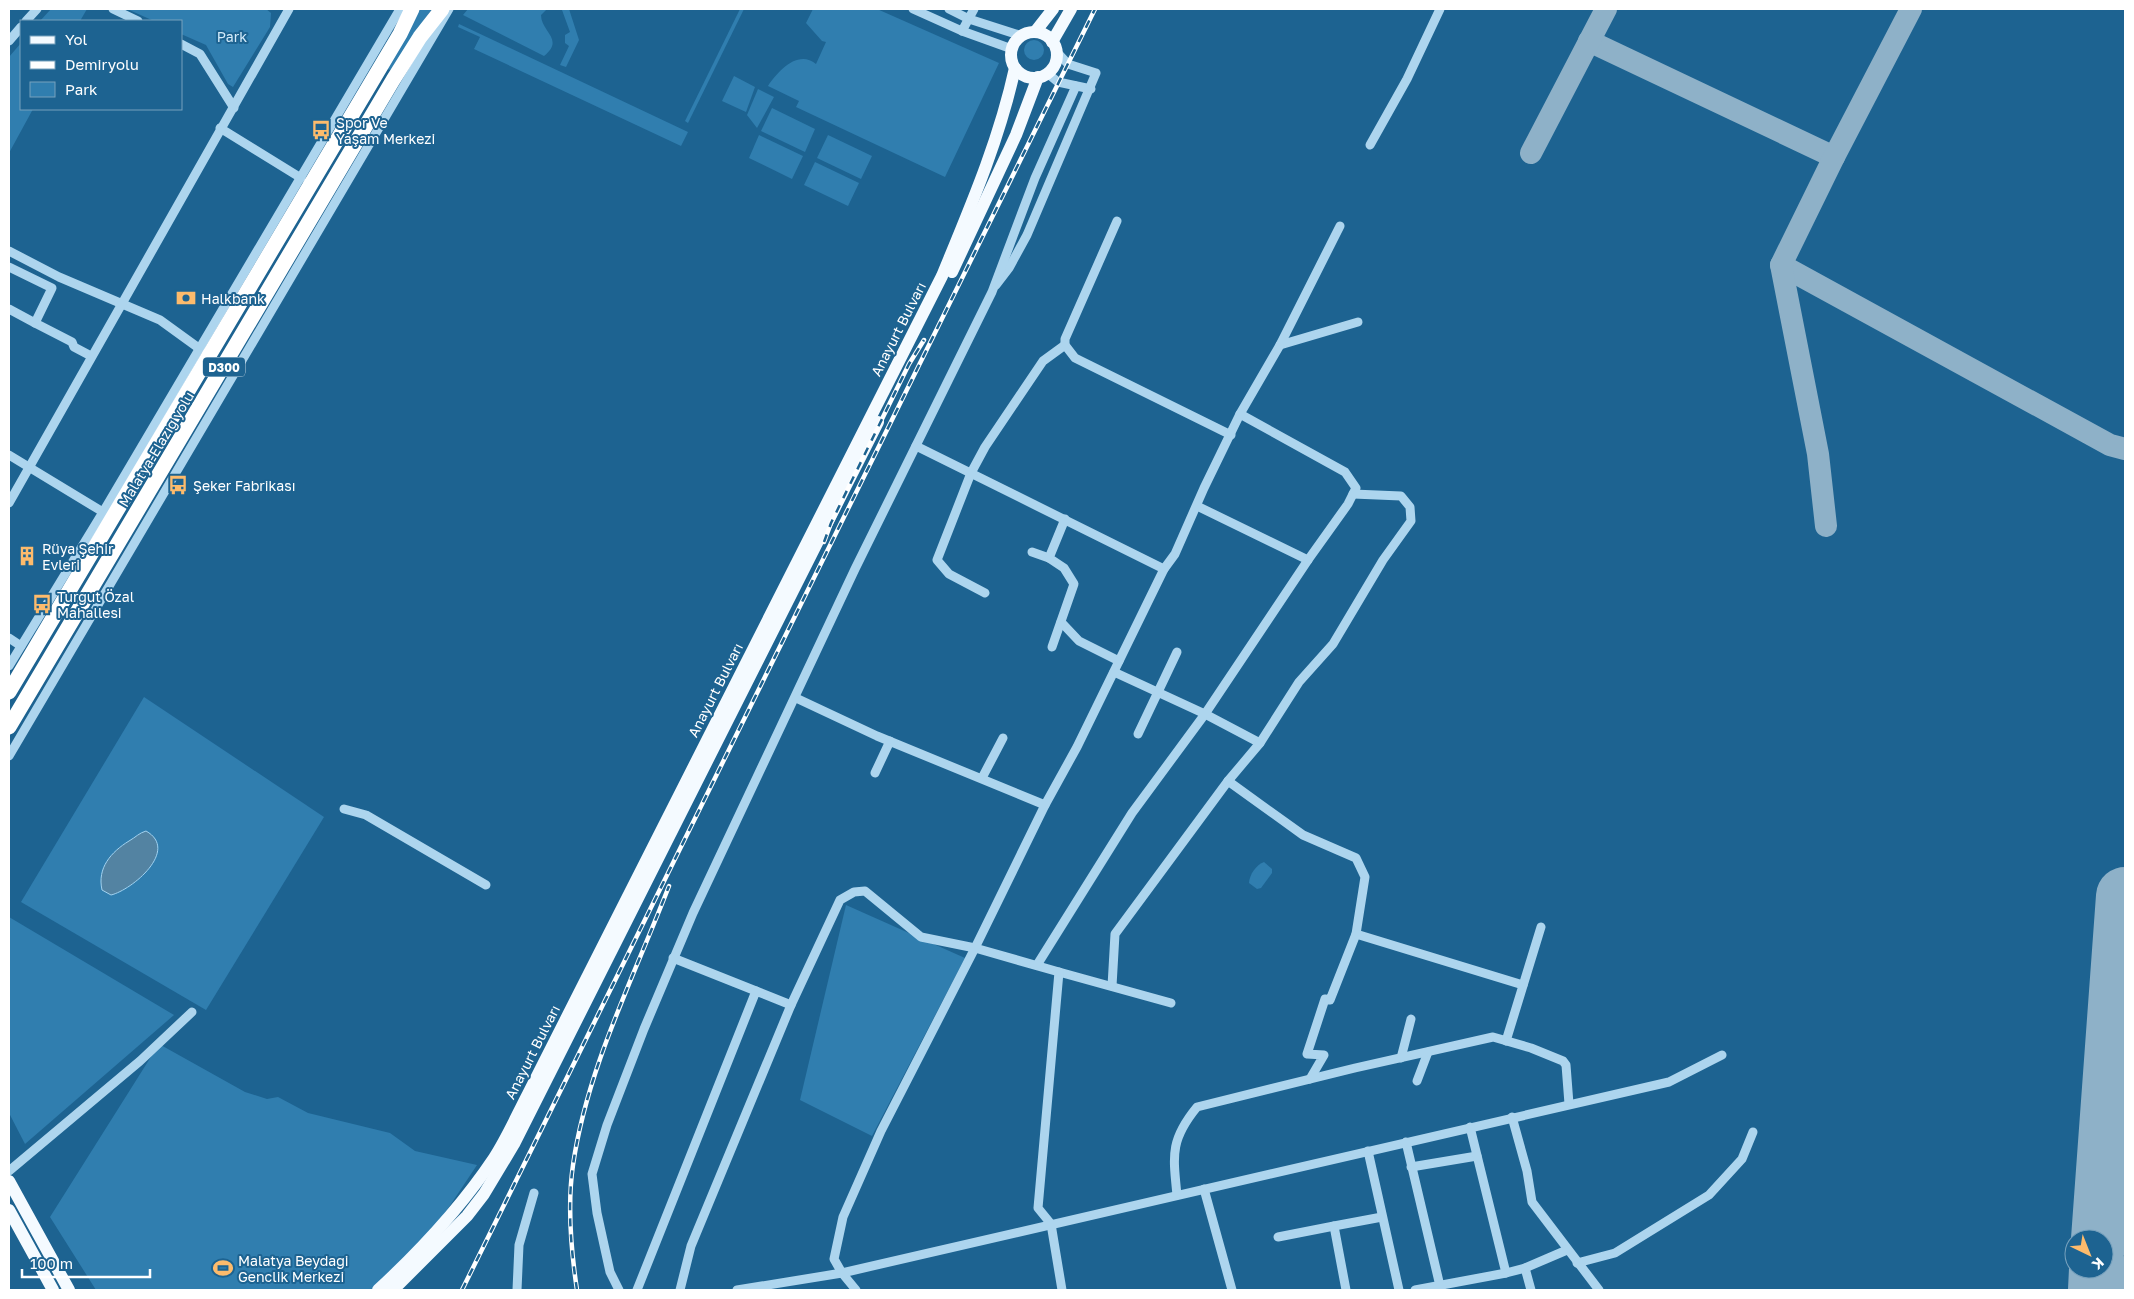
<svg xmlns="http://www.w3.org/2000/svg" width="2134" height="1299" font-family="'Golos Text',sans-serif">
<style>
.green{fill:#307eaf}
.water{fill:#5383a2;stroke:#a1d2f0}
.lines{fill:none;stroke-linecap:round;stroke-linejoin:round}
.taxiway{stroke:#8eb1c8;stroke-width:22}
.runway{stroke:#8eb1c8;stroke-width:58}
.minor{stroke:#add5ee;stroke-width:9}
.major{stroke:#f4faff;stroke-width:12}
.highway{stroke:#fff;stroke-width:15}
.rail-casing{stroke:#fff;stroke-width:4.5}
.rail{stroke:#1d6391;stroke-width:2.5;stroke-dasharray:8;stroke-linecap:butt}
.labels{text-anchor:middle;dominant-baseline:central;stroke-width:4;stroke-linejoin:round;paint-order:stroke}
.shield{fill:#1d6391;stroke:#bbd0de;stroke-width:1}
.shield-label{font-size:12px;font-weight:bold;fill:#fff}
.park-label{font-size:14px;fill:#d3ebfa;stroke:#1d6391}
.poi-label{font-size:14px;fill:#fff;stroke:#1d6391;text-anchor:start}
.street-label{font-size:14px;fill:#fff;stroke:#1d6391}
</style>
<rect width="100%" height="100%" fill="#1d6391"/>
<g class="green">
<path d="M51,9H87L80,21H40Z"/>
<path d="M127,9H266L271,13L270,27L233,87L228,84L206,45L181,34V21H154Z"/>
<path d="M418,9H432L391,70L387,69Z"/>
<path d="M468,9H547L541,15C541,32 565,39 544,56L463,15Z"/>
<path d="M569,9L579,40L566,67L560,65L569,46L565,43V35L570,32L562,10Z"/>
<path d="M740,9H744L688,123L685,121Z"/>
<path d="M813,9H877L999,63L945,177L796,107L799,101L768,86C778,71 798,49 816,64L826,42L822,41L806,23Z"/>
<path d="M459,24L688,132L681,146L474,49L480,37L458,27Z"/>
<circle cx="1034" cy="50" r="10"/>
<path d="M21,43V109H33L9,153V57Z"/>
<path d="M734,76L755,87L746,112L722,101Z"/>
<path d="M758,89L774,97L757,128L747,115Z"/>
<path d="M772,108L815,129L805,152L761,131Z"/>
<path d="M759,135L803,156L792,179L749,158Z"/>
<path d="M828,135L872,156L861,179L817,158Z"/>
<path d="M815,162L859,183L848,206L804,185Z"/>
<path d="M144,697L324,817L206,1010L21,902Z"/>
<path d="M1264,862L1272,869V873L1261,888L1257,889L1249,883C1249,875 1257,864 1264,862Z"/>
<path d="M846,905L965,958L872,1136L800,1100Z"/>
<path d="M9,917L174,1015L25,1144L9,1113Z"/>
<path d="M159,1044L245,1092L267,1099L278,1097L308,1113L390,1133L415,1151L477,1165L437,1225L373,1290H96L50,1217Z"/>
</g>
<path class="water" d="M146,831C180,850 132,890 111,895L102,890C97,868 111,852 129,841C136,837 139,833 146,831Z"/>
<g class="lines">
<g class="taxiway">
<path d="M1589,41L1834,157"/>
<path d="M1531,153L1606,9"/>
<path d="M1781,265L2110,445L2125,449"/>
<path d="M1826,526L1818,454L1781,265L1834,157L1911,9"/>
</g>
<g class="runway">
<path d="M2100,1239L2125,896"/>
<path d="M2097,1290L2098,1269"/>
</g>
<g class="minor">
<path d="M113,9L138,21"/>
<path d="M913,9L962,31L1012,49"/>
<path d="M949,9L969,19L1022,36"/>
<path d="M26,21L37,9"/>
<path d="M962,31L974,9"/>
<path d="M9,41L21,27"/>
<path d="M181,44L200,54L234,108"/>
<path d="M1047,73L1058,82L1091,89"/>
<path d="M220,128L301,178"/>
<path d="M1370,145L1407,79L1440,9"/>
<path d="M1117,221L1065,339V345L1075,358L1231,435"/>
<path d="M9,251L59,277L160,320L200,349"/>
<path d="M9,267L52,288L35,323L72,342L74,347L91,356"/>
<path d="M996,285L1009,268L1027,235L1096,73L1068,64L1056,51"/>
<path d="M9,309L35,323"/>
<path d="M1280,345L1358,322"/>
<path d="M916,446L1164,569"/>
<path d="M9,455L103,512"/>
<path d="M9,503L289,9"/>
<path d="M1197,506L1308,560"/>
<path d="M1032,552L1049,558"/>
<path d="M985,593L949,574L937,560L971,473L985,447L1043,361L1065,345"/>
<path d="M1061,622L1079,641L1119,661"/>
<path d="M9,638L21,646"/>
<path d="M1052,647L1074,584L1064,568L1049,558L1065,519"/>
<path d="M9,666L103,512L400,9"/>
<path d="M1114,672L1205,714L1260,743"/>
<path d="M796,698L877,736L1045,805"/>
<path d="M1138,734L1177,652"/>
<path d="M9,756L449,9"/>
<path d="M875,773L890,741"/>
<path d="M982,778L1003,738"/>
<path d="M1228,781L1303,835L1356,858L1365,877L1356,934L1330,1000L1325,999L1307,1054L1324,1055L1310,1079"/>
<path d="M344,809L366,815L486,885"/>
<path d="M1356,934L1523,985"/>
<path d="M673,958L756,991"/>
<path d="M1037,965L1132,813L1205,714L1308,560L1348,504L1356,488L1345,472L1240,414"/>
<path d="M1059,972L1171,1003"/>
<path d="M1112,986L1115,934L1228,781L1260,743L1299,682L1333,644L1383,560L1411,521L1410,507L1401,496L1353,494"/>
<path d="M1506,1041L1541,927"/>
<path d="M1401,1058L1411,1019"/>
<path d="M1417,1081L1428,1052"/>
<path d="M1512,1117L1527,1171L1532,1202L1599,1290"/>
<path d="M1406,1142L1440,1286"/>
<path d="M1368,1151L1399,1290"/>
<path d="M1411,1167L1477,1156"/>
<path d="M9,1171L140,1061L192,1012"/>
<path d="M1204,1189L1232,1290"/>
<path d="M1177,1195C1173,1155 1170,1140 1197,1107L1355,1068L1493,1037L1531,1048L1563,1061L1566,1065L1569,1104"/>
<path d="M1278,1237L1334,1226"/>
<path d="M1577,1263L1615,1253L1709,1195L1742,1159L1753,1132"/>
<path d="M1525,1268L1531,1290"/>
<path d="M1506,1273L1525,1268L1567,1250"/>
<path d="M517,1290L519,1245L534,1193"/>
<path d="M619,1290L610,1272L597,1213L592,1174L607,1125L644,1029L693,913L855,569L992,292L1035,178L1076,86"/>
<path d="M637,1290L756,991L791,1005"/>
<path d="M680,1290L691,1246L791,1005L840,900L854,892L865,891L921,937L975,948L1059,972L1038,1208L1051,1224L1062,1290"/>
<path d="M737,1290L842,1273L1669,1082L1722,1055"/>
<path d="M856,1290L842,1273L834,1259L843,1217L881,1131L975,948L1045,805L1077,747L1164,569L1175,554L1204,488L1240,414L1280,345L1340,226"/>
<path d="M1346,1290L1334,1226L1382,1217"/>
<path d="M1415,1290L1506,1273L1470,1127"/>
</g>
<g class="major">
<path d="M1035,32L1053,9"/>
<circle cx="1034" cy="55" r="23"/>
<path d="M1052,42L1071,9"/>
<path d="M952,272L1016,135L1038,77"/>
<path d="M9,1181L69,1290"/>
<path d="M9,1210L53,1290"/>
<path d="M378,1290C420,1251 462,1206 494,1158C507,1138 517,1115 528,1094L942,276C970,208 999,141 1015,68"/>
<path d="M393,1290L467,1216L484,1194L514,1144L878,422"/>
</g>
<g class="highway">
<path d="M9,692L400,34L412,9"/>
<path d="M9,727L393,80L420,37L442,9"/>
</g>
<defs>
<g id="rail">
<path d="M824,542L831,523L909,364L924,340"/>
<path d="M462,1290L1095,9"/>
<path d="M577,1290C571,1250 567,1206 573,1165C587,1068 634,977 669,886"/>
</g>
</defs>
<use href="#rail" class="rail-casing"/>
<use href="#rail" class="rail"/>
</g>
<defs>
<symbol id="bus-bare" viewBox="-9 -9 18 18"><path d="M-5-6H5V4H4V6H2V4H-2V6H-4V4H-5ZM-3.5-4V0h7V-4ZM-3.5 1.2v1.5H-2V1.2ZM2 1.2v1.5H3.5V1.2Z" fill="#fdbb6c" stroke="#1d6391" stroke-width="2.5" paint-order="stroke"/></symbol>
<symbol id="bank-bare" viewBox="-9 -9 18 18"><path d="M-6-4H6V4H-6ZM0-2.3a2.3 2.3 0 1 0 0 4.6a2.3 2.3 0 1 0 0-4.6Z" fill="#fdbb6c" stroke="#1d6391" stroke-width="2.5" paint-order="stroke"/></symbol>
<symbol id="building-bare" viewBox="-9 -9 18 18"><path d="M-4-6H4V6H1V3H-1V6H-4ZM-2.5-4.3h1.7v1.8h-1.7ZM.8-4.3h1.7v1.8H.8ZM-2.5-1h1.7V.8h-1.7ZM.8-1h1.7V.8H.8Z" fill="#fdbb6c" stroke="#1d6391" stroke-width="2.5" paint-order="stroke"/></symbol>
<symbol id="stadium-bare" viewBox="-9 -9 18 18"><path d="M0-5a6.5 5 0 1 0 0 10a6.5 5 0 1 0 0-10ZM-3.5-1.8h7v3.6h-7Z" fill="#fdbb6c" stroke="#1d6391" stroke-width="2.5" paint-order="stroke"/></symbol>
</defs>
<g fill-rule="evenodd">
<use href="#bus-bare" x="307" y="116" width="28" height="28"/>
<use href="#bank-bare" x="172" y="284" width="28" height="28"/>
<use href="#bus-bare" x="164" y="471" width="28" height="28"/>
<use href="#building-bare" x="13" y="542" width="28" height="28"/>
<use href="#bus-bare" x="28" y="590" width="28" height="28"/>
<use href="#stadium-bare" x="209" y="1254" width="28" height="28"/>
</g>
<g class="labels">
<rect class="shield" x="203" y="357.5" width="42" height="19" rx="4"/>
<g class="shield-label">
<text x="224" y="367">D300</text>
</g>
<g class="park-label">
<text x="232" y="36">Park</text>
</g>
<g class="poi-label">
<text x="336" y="122">Spor Ve<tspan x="336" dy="16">Yaşam Merkezi</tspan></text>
<text x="201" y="298">Halkbank</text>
<text x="193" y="485">Şeker Fabrikası</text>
<text x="42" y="548">Rüya Şehir<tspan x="42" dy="16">Evleri</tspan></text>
<text x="57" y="596">Turgut Özal<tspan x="57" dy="16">Mahallesi</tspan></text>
<text x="238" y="1260">Malatya Beydagi<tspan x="238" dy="16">Genclik Merkezi</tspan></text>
</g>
<g class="street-label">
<text transform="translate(898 329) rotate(-63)">Anayurt Bulvarı</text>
<text transform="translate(156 449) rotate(-59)">Malatya-Elazığ yolu</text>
<text transform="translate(715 690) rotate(-63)">Anayurt Bulvarı</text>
<text transform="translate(532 1052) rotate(-63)">Anayurt Bulvarı</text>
</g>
</g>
<rect width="2134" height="1299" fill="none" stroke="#ffffff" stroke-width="20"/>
<rect x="20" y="20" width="162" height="90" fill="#1d6391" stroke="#77a1bd"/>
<rect x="30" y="36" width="25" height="8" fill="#f4faff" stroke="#77a1bd"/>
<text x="65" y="45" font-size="15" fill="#ffffff">Yol</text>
<rect x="30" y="61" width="25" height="8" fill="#ffffff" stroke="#77a1bd"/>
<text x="65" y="70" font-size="15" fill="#ffffff">Demiryolu</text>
<rect x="30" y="82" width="25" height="15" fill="#307eaf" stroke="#77a1bd"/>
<text x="65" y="95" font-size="15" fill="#ffffff">Park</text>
<g transform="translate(2089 1254) rotate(137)"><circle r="24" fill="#1d6391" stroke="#77a1bd"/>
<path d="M0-4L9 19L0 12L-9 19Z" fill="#fdbb6c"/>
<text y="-8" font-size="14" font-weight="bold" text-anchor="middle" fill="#ffffff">K</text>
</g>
<path d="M22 1269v8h128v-8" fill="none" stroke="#ffffff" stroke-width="2.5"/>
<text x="30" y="1269" font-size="15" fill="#ffffff" stroke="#1d6391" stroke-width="4" paint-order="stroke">100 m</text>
</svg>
